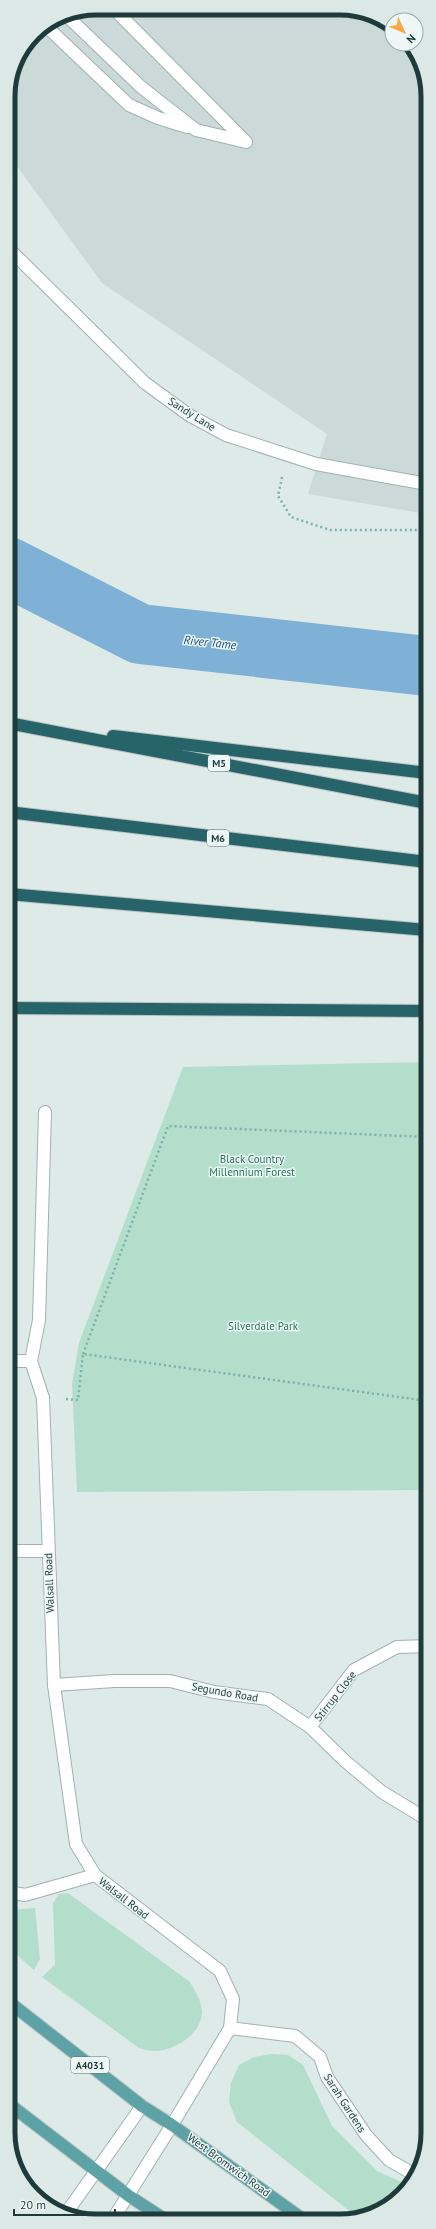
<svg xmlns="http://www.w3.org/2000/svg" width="436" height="2229" font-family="'PT Sans',sans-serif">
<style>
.built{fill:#cbdad8}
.green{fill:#b3decb}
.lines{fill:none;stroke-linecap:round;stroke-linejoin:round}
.river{stroke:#7fb0d5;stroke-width:60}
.service-casing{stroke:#a0b2b1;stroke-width:14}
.minor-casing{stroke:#a0b2b1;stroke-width:14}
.tertiary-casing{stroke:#a0b2b1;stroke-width:14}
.primary-casing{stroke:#bbc4c4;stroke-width:14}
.motorway-casing{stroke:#bbc4c4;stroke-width:14}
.path{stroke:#7ab1af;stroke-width:2.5;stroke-dasharray:2 3;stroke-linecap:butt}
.service{stroke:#fff;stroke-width:12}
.minor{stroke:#fff;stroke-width:12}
.tertiary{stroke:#fff;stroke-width:12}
.primary{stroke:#5da2a4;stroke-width:12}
.motorway{stroke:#276469;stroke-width:12}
.labels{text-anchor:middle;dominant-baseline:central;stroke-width:3;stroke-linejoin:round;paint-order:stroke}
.shield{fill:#edf7f5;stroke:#5b7373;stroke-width:1}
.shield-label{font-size:10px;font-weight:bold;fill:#1d3b3b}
.street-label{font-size:11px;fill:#1d3b3b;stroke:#edf7f5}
.park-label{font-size:11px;fill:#25755a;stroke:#edf7f5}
.water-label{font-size:12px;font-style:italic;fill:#144d7b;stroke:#edf7f5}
.rim{fill:none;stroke:#1d3b3b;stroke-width:5}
</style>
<rect width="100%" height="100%" fill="#ddeae8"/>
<path class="built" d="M96,8L357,10L392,30V44H409L427,85V514L308,494L327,434L102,283L8,154V91L15,62L34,34L63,15Z"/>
<g class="green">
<path d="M428,1062V1490L77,1492L72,1384L79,1343L183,1067Z"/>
<path d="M68,1893L190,1982C195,1991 201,2000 202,2011C202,2034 175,2051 154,2051C149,2051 144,2049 139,2048L42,1977L55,1965L53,1903L59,1894Z"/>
<path d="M35,1908L40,1959L34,1970L9,1948V1910Z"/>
<path d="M272,2054L288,2055L303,2065L332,2126L377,2171L408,2185L402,2195L357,2217L237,2122L229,2102L231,2083L239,2065L254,2057Z"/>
</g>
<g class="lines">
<path class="river" d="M8,567L140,634L427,666"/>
<defs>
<g id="service">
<path d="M65,14L141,87L196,130L246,142L113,8"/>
<path d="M46,26L129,105L158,118L187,127"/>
<path d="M9,1361H31"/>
<path d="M43,1398L31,1361L39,1320L45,1112"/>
<path d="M9,1551H48"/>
<path d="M9,1892L25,1895L95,1875"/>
</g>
<g id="minor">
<path d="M8,248L145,383L189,415L226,435L316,464L427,484"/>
<path d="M43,1398L54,1685L76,1844L95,1875L220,1971L233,1999L230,2028L172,2125"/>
<path d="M54,1685L114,1681H170L214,1692L268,1699L310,1727L345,1761L382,1792L428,1820"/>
<path d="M310,1727L354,1670L397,1647L428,1646"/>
<path d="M230,2028L295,2036L320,2057L327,2077L366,2135L389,2160L415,2175"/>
</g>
<g id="tertiary">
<path d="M67,2212L142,2106"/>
<path d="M113,2219L172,2125"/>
</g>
<g id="primary">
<path d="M9,2002L142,2106L172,2125L304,2220"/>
<path d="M9,2104L129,2196L166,2220"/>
</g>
<g id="motorway">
<path d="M8,723L427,803"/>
<path d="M113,736L427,773"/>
<path d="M8,812L427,862"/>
<path d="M8,894L427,930"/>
<path d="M8,1008L428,1011"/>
</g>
</defs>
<use href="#service" class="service-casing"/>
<use href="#minor" class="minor-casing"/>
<use href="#tertiary" class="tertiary-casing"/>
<use href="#primary" class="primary-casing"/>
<use href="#motorway" class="motorway-casing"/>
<g class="path">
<path d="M282,477L278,496L291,517L330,530H427"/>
<path d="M83,1354L168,1126L428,1137"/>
<path d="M66,1399L78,1400L83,1354L428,1401"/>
</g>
<use href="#service" class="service"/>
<use href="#minor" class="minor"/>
<use href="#tertiary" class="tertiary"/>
<use href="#primary" class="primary"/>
<use href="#motorway" class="motorway"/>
</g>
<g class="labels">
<g class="shield">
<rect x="208" y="755" width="22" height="16" rx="3"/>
<rect x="207" y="830" width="22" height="16" rx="3"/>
<rect x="71" y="2057" width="38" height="16" rx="3"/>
</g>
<g class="shield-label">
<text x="219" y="763">M5</text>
<text x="218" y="838">M6</text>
<text x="90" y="2065">A4031</text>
</g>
<g class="street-label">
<text transform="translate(192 414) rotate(32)">Sandy Lane</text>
<text transform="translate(49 1583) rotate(-92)">Walsall Road</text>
<text transform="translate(225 1692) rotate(10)">Segundo Road</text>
<text transform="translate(335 1696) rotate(-52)">Stirrup Close</text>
<text transform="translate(124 1898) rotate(38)">Walsall Road</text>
<text transform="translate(345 2103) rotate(57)">Sarah Gardens</text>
<text transform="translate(229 2165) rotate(36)">West Bromwich Road</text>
</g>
<g class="park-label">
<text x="252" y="1159">Black Country<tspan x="252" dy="13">Millennium Forest</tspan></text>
<text x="263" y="1326">Silverdale Park</text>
</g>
<g class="water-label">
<text transform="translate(210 642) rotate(6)">River Tame</text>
</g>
</g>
<path d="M0 0H436V2229H0ZM96 15H340A81 81 0 0 1 421 96V2133A81 81 0 0 1 340 2214H96A81 81 0 0 1 15 2133V96A81 81 0 0 1 96 15Z" fill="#dce8e6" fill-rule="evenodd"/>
<path class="rim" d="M96 15H340A81 81 0 0 1 421 96V2133A81 81 0 0 1 340 2214H96A81 81 0 0 1 15 2133V96A81 81 0 0 1 96 15Z"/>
<g transform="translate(404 32) rotate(134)"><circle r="19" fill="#edf7f5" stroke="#9aacab"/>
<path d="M0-3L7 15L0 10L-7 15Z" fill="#fea748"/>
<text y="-6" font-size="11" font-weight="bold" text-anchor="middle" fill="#1d3b3b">N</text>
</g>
<path d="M14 2209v6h101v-6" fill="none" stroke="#1d3b3b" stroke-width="2"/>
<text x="20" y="2209" font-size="12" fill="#1d3b3b" stroke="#edf7f5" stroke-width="3" paint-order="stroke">20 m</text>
</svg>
